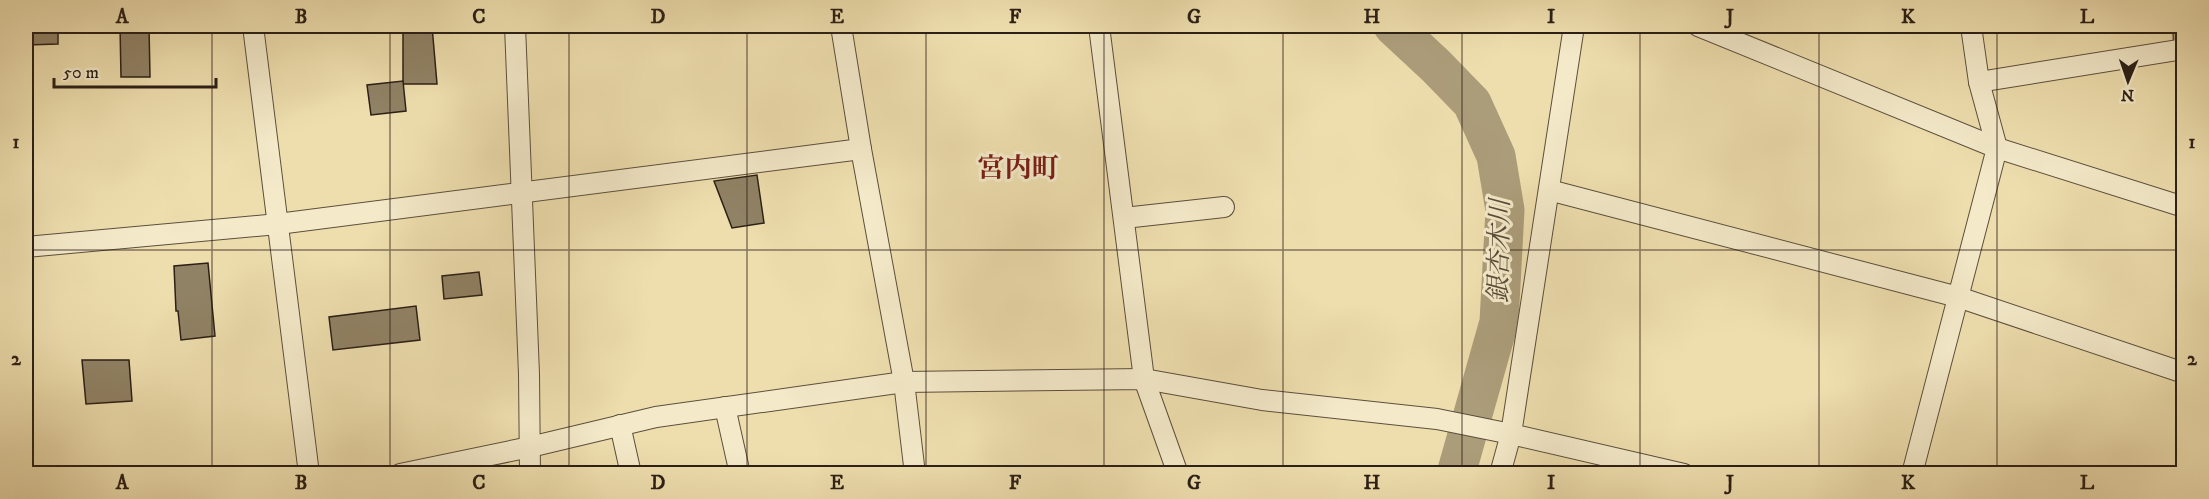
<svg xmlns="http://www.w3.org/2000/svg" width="2209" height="499" font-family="'IM FELL DW Pica','Noto Serif JP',serif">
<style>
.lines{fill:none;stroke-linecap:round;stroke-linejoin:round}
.river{stroke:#ac9d7a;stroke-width:39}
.building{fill:#908265;stroke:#2b1f16;stroke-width:1.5}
.service-casing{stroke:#5c4f3c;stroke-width:14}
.minor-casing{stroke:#5c4f3c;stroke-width:22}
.service{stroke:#f4eaca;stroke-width:10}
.minor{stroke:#f4eaca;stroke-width:20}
.grid{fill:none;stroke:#2b1f16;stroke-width:1.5;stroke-opacity:0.55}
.labels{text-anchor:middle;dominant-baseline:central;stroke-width:6;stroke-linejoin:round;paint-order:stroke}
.water-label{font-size:26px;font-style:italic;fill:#584b39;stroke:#f4eaca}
.quarter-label{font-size:27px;font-weight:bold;fill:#7a1f14;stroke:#f4eaca}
.neatline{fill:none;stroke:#2b1f16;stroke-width:2}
.grid-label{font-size:20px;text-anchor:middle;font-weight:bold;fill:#2b1f16}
</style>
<rect width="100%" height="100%" fill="#eedeae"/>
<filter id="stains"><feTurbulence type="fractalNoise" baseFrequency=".00333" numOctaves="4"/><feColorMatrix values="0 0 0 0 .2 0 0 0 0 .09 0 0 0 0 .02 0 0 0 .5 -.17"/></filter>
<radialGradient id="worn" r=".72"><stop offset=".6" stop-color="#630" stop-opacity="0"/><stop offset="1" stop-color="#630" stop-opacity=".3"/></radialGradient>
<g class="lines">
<path class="river" d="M1393,26L1436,66L1472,103L1496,156L1505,210L1499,322L1456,474"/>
</g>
<g class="building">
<path d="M26,26H58V44L26,45Z"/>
<path d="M120,26H149L150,77H121Z"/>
<path d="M403,26H432L437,84H403Z"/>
<path d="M403,81L406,111L371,115L367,85Z"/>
<path d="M757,175L764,223L732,228L714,181Z"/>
<path d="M208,263L215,336L181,340L178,311H176L174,266Z"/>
<path d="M479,272L482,295L444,299L442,276Z"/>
<path d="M416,306L420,340L333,350L329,317Z"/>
<path d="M82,360H129L132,401L86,404Z"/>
</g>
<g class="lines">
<defs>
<path id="service" d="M2179,26L2180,49"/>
<g id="minor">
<path d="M253,26L309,474"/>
<path d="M515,26L529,374L530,474"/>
<path d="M841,26L861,149L904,382L915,474"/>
<path d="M1099,26L1144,379L1178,474"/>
<path d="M1698,26L1997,148L2184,207"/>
<path d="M1979,82L2184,49"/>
<path d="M1549,190L1958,297L2184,373"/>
<path d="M1124,218L1224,207"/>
<path d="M26,247L278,224L861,149"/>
<path d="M725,407L740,474"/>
<path d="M620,425L631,474"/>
<path d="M400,474L530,447L656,417L904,382L1144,379L1262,400L1437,419L1511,434L1684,474"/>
<path d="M1500,474L1511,434L1574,26"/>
<path d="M1912,474L1997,148L1979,82L1971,26"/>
</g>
</defs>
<use href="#service" class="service-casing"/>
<use href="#minor" class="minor-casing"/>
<use href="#service" class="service"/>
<use href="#minor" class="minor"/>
</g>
<path class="grid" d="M212,26V474M390,26V474M569,26V474M747,26V474M926,26V474M1104,26V474M1283,26V474M1462,26V474M1640,26V474M1819,26V474M1997,26V474M26,250H2184"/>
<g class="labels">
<g class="water-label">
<text transform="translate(1500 251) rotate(-89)">銀杏木川</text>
</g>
<g class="quarter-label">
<text x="1018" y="169">宮内町</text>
</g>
</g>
<rect width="2209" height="499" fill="none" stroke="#eedeae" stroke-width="66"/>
<g transform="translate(2128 81) rotate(182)" stroke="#f4eaca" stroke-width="4.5" paint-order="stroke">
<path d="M0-4.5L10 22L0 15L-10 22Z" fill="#2b1f16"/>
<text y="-9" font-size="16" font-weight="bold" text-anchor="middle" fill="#2b1f16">N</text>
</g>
<path d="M54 78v9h162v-9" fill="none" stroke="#2b1f16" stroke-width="3"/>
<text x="63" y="78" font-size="18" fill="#2b1f16" stroke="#f4eaca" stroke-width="4.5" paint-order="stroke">50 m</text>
<rect x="33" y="33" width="2143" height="433" class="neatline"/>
<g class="grid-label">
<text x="122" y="23">A</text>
<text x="301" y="23">B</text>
<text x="479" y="23">C</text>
<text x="658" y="23">D</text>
<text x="837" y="23">E</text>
<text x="1015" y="23">F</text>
<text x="1194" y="23">G</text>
<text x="1372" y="23">H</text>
<text x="1551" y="23">I</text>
<text x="1730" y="23">J</text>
<text x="1908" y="23">K</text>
<text x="2087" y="23">L</text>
<text x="16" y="148">1</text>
<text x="2192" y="148">1</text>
<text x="16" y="365">2</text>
<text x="2192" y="365">2</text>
<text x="122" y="489">A</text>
<text x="301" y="489">B</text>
<text x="479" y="489">C</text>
<text x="658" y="489">D</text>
<text x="837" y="489">E</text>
<text x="1015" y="489">F</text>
<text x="1194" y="489">G</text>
<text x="1372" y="489">H</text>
<text x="1551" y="489">I</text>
<text x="1730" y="489">J</text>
<text x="1908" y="489">K</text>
<text x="2087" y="489">L</text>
</g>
<rect width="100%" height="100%" filter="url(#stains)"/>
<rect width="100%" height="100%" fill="url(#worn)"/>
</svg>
